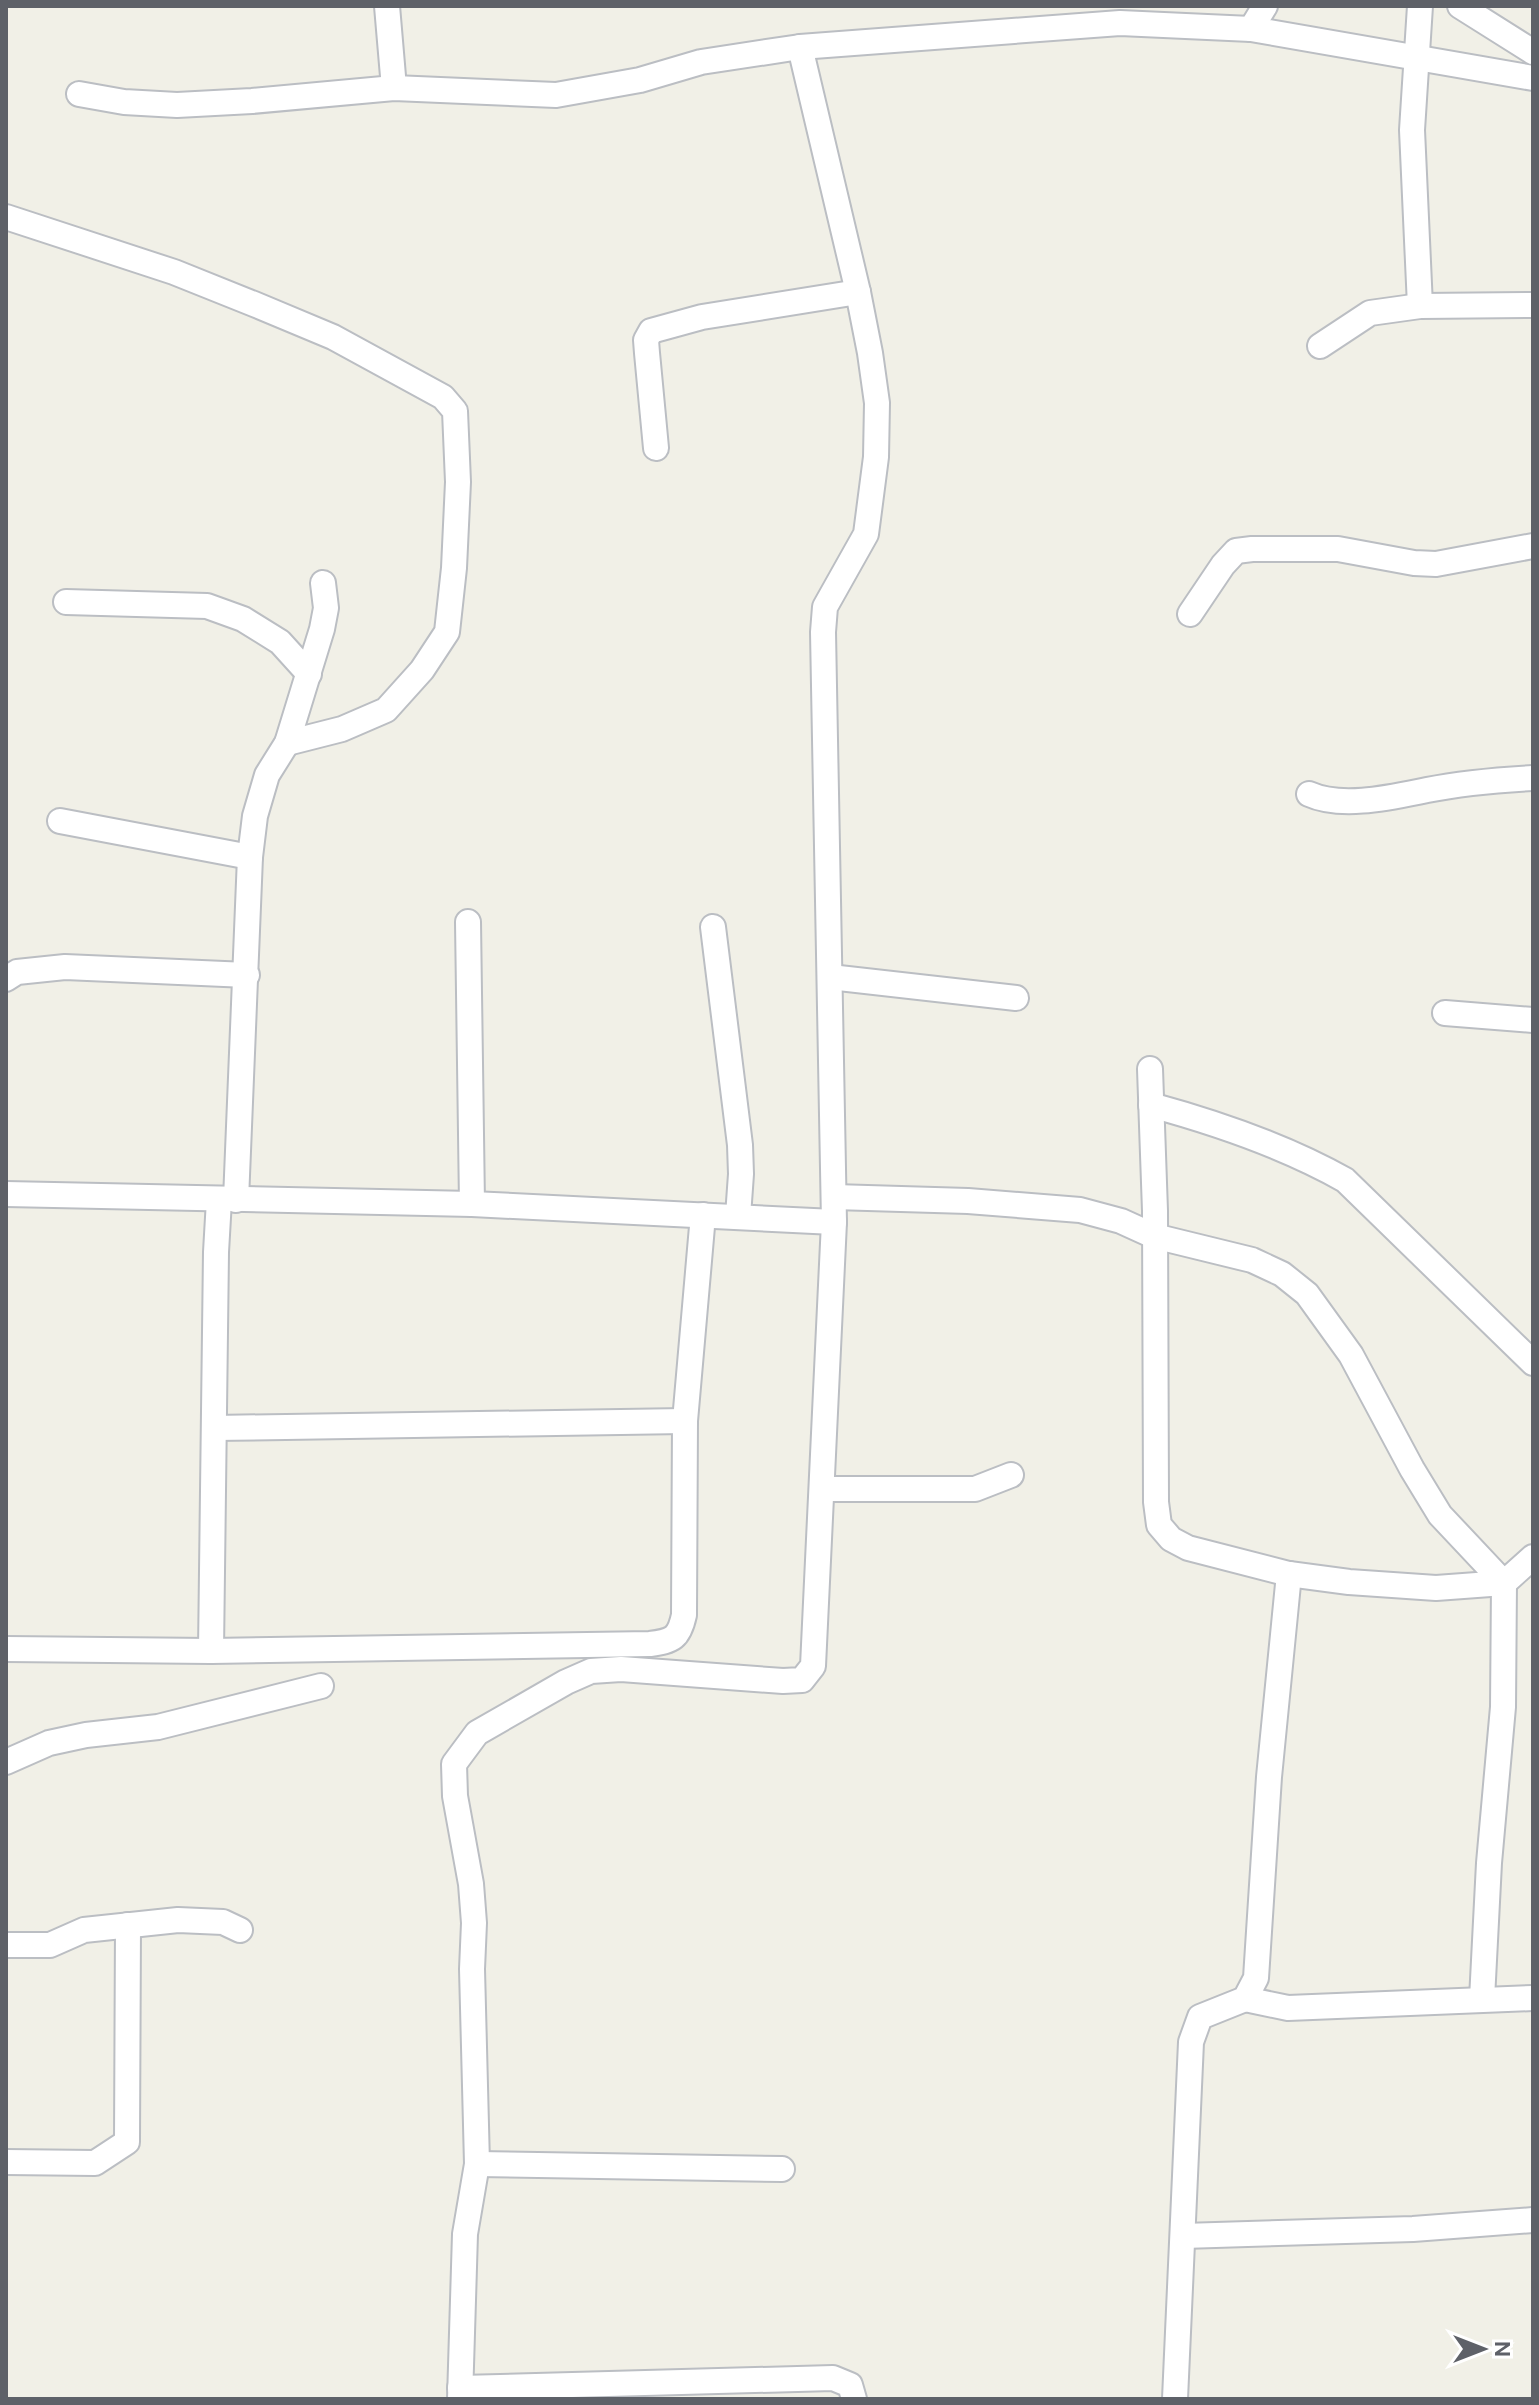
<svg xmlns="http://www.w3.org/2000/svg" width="1539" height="2405" font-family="'DM Sans',sans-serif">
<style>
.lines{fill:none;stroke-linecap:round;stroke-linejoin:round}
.minor-casing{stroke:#bbbec3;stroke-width:28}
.minor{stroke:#fff;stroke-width:24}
</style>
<rect width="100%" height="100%" fill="#f1f0e7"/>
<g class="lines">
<defs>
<g id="minor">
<path d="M387,6L394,88"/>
<path d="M1420,6L1412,130L1420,306"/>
<path d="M1460,6L1533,52"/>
<path d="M1251,29L1265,6"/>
<path d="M79,94L124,102L177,105L252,101L394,88L556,95L640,80L701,62L800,47L1120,23L1251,29L1533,78"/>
<path d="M6,217L174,272L254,304L333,337L443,397L455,411L458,482L454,568L447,632L422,670L386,710L342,729L287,743"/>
<path d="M1320,346L1370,313L1420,306L1533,305"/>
<path d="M656,448L647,353L646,340L651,331L702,317L858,292"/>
<path d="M66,602L207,606L243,619L280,642L309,674"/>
<path d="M1190,614L1223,565L1236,551L1252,549H1338L1414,563L1436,564L1533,546"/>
<path d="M1309,794C1342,809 1392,797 1427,790C1462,783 1497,780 1533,778"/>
<path d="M60,821L250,857"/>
<path d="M468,922L472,1204"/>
<path d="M713,927L740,1145L741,1174L738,1216"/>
<path d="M830,977L1016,998"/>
<path d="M6,979L17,972L65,967L247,975"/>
<path d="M1445,1013L1533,1020"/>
<path d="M1150,1069L1155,1211L1156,1502L1159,1525L1171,1539L1188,1548L1289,1574L1349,1582L1436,1588L1504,1583L1533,1557"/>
<path d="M1151,1105C1217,1123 1285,1146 1345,1180L1533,1363"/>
<path d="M6,1194L472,1204L834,1222"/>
<path d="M834,1197L968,1201L1080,1210L1121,1221L1154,1236L1252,1260L1282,1274L1307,1294L1351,1355L1412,1469L1440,1515L1504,1583L1503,1707L1489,1863L1482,1999"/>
<path d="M236,1200L250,857L255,816L267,775L287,743L322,629L326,608L323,583"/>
<path d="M214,1428L685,1421"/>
<path d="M822,1489H975L1011,1475"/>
<path d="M6,1649L211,1651L650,1644C673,1641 679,1638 684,1615L685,1421L703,1215"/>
<path d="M211,1651L216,1252L219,1200"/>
<path d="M6,1762L49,1743L86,1735L158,1727L321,1686"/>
<path d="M6,1945H50L84,1930L178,1920L223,1922L240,1930"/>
<path d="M1245,1999L1288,2008L1533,1998"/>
<path d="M6,2162L95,2163L127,2142L128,1925"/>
<path d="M477,2164L782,2169"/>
<path d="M1183,2236L1413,2229L1533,2220"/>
<path d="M460,2388L833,2378L850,2385L854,2399"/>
<path d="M460,2399L465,2234L477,2164L472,1969L474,1923L471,1884L455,1796L454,1764L477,1733L566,1682L591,1671L621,1669L783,1681L802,1680L813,1666L834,1222L823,632L825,607L866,534L876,457L877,403L870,353L858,292L800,47"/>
<path d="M1175,2399L1191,2042L1200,2017L1245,1999L1256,1978L1269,1777L1289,1574"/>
</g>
</defs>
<use href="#minor" class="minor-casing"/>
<use href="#minor" class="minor"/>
</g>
<rect width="1539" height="2405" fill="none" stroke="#5e6168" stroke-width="16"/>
<g transform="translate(1483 2349) rotate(90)" stroke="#ffffff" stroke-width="6" paint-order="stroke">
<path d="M0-6L14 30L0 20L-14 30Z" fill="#5e6168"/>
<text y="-12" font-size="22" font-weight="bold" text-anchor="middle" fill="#5e6168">N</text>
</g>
</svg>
